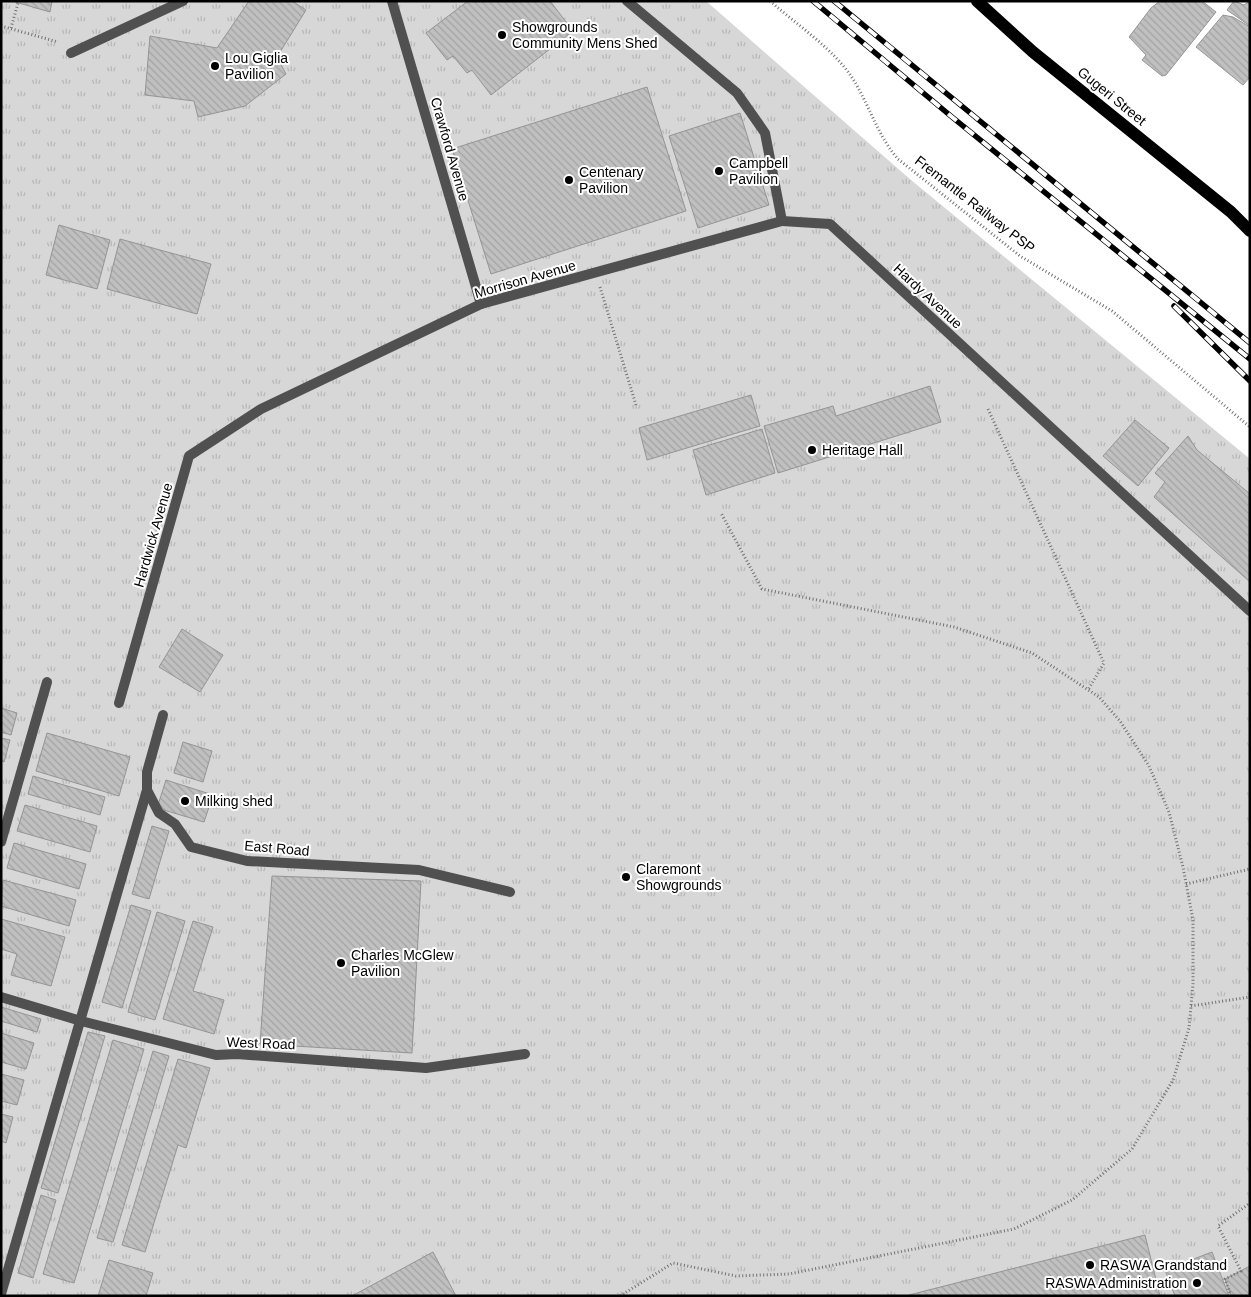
<svg xmlns="http://www.w3.org/2000/svg" width="1251" height="1297" font-family="Helvetica,sans-serif">
<style>
.park{fill:url(#park-tufts)}
.building{fill:url(#building-back-hatch);stroke:#949494}
.lines{fill:none;stroke-linecap:round;stroke-linejoin:round}
.path{stroke:#727272;stroke-width:3;stroke-dasharray:1 2.5;stroke-linecap:butt}
.lane{stroke:#505050;stroke-width:10}
.primary{stroke:#000;stroke-width:12}
.rail-casing{stroke:#000;stroke-width:5.5}
.rail{stroke:#fff;stroke-width:4;stroke-dasharray:11;stroke-linecap:butt}
.poi-dot{fill:#000;stroke:#fff;stroke-width:2}
.labels{text-anchor:middle;dominant-baseline:central;stroke-width:4;stroke-linejoin:round;paint-order:stroke}
.poi-label{font-size:14px;fill:#000;stroke:#fff;text-anchor:start}
.street-label{font-size:14px;fill:#000;stroke:#fff}
</style>
<defs>
<pattern id="park-tufts" width="24" height="20" patternUnits="userSpaceOnUse" patternTransform="scale(1.25)"><rect width="24" height="20" fill="#d7d7d7"/><path d="M3 7l-1-3M5 7V3M7 7l1-3M15 17l-1-3M17 17v-4M19 17l1-3" fill="none" stroke="#b7b7b7"/></pattern>
<pattern id="building-back-hatch" width="6" height="6" patternUnits="userSpaceOnUse" patternTransform="scale(1.25)"><rect width="6" height="6" fill="#c0c0c0"/><path d="M-1 5l2 2M0 0l6 6M5-1l2 2" fill="none" stroke="#a3a3a3"/></pattern>
</defs>
<rect width="100%" height="100%" fill="#fff"/>
<path class="park" d="M1,1H706L911,180L1250,459V1296H1Z"/>
<g class="building">
<path d="M12,1H52L50,12Z"/>
<path d="M249,1H292L306,10L277,57L286,74L245,106L198,117L194,101L145,95L150,36L217,48Z"/>
<path d="M468,1H550L573,31L491,95L472,70L467,73L453,56L447,60L426,33Z"/>
<path d="M1160,1H1202L1216,12L1166,75L1162,76L1142,60L1146,55L1129,37L1151,8Z"/>
<path d="M1234,1L1244,5L1250,1V26L1227,10Z"/>
<path d="M1223,15L1233,17L1250,27V77L1243,85L1196,47Z"/>
<path d="M647,87L686,211L491,274L452,149Z"/>
<path d="M740,113L769,205L698,228L669,136Z"/>
<path d="M59,225L110,240L97,289L46,275Z"/>
<path d="M120,239L211,264L197,314L107,289Z"/>
<path d="M930,386L941,422L778,473L764,426L833,406L836,416Z"/>
<path d="M751,395L760,426L647,460L639,428Z"/>
<path d="M1135,420L1169,448L1138,486L1103,456Z"/>
<path d="M762,429L775,473L706,495L693,450Z"/>
<path d="M1188,436L1197,450L1250,494V582L1154,497L1165,482L1155,473Z"/>
<path d="M182,629L223,655L200,692L159,667Z"/>
<path d="M1,708L17,713L11,735L1,732Z"/>
<path d="M47,733L130,757L119,796L36,771Z"/>
<path d="M1,738L10,740L4,762L1,761Z"/>
<path d="M183,742L212,751L203,782L174,773Z"/>
<path d="M33,776L105,797L100,815L28,794Z"/>
<path d="M166,780L213,795L204,822L157,808Z"/>
<path d="M25,805L97,826L90,852L17,831Z"/>
<path d="M152,826L169,831L149,899L132,894Z"/>
<path d="M14,843L86,864L79,889L7,868Z"/>
<path d="M272,876L421,881L412,1053L260,1044Z"/>
<path d="M3,880L76,900L69,926L1,906Z"/>
<path d="M131,905L151,911L122,1008L102,1002Z"/>
<path d="M157,912L185,921L155,1020L128,1012Z"/>
<path d="M1,919L65,937L51,986L11,975L17,954L1,949Z"/>
<path d="M193,921L213,927L193,991L224,1000L214,1034L163,1019Z"/>
<path d="M1,1007L41,1019L37,1032L1,1021Z"/>
<path d="M88,1032L105,1036L58,1193L41,1188Z"/>
<path d="M1,1033L34,1043L26,1069L1,1062Z"/>
<path d="M113,1040L144,1049L74,1283L43,1274Z"/>
<path d="M153,1051L169,1056L113,1242L97,1238Z"/>
<path d="M178,1059L210,1068L186,1148L178,1145L145,1252L122,1245Z"/>
<path d="M1,1074L24,1080L17,1105L1,1101Z"/>
<path d="M1,1114L13,1117L6,1143L1,1141Z"/>
<path d="M41,1195L56,1200L33,1278L18,1273Z"/>
<path d="M1145,1235L1160,1296H909V1295Z"/>
<path d="M433,1252L456,1296H352Z"/>
<path d="M1212,1252L1229,1296H1175L1165,1270Z"/>
<path d="M109,1260L153,1273L146,1296H98Z"/>
<path d="M1250,1266V1296H1231L1225,1279Z"/>
</g>
<g class="lines">
<g class="path">
<path d="M770,1C796,24 828,45 849,73C868,100 876,134 898,159L1020,256L1112,311L1250,427"/>
<path d="M1,26L58,42"/>
<path d="M11,28L18,3"/>
<path d="M600,287L636,405"/>
<path d="M988,409L1104,663L1088,690"/>
<path d="M1186,884L1250,869"/>
<path d="M1191,1006L1250,997"/>
<path d="M620,1296L673,1263L736,1276L789,1274L1014,1229L1072,1200L1132,1149L1173,1080L1189,1028L1193,984V920L1183,867L1169,812L1149,766L1120,721L1099,697L1032,653L954,627L762,589L721,513"/>
<path d="M1231,1296L1225,1279L1241,1271L1218,1226L1250,1203"/>
</g>
<g class="lane">
<path d="M392,1L481,304"/>
<path d="M627,1L737,93L765,133L782,221L830,224L1250,611"/>
<path d="M71,53L183,1"/>
<path d="M119,703L189,456L261,409L481,304L782,221"/>
<path d="M163,715L147,772V790L159,813L175,824L191,847L247,861L419,870L510,892"/>
<path d="M1,842L47,682"/>
<path d="M1,997L81,1021L216,1055L237,1054L426,1068L525,1054"/>
<path d="M1,1294L147,790"/>
</g>
<path class="primary" d="M977,1L1033,52L1231,212L1250,231"/>
<defs>
<g id="rail">
<path d="M813,1L952,117L1250,359"/>
<path d="M834,1L1250,343"/>
<path d="M1174,306L1250,381"/>
</g>
</defs>
<use href="#rail" class="rail-casing"/>
<use href="#rail" class="rail"/>
</g>
<g class="poi-dot">
<circle cx="502" cy="35" r="5"/>
<circle cx="215" cy="66" r="5"/>
<circle cx="719" cy="171" r="5"/>
<circle cx="569" cy="180" r="5"/>
<circle cx="812" cy="450" r="5"/>
<circle cx="185" cy="801" r="5"/>
<circle cx="626" cy="877" r="5"/>
<circle cx="341" cy="963" r="5"/>
<circle cx="1090" cy="1265" r="5"/>
<circle cx="1197" cy="1283" r="5"/>
</g>
<g class="labels">
<g class="poi-label">
<text x="512" y="27">Showgrounds<tspan x="512" dy="16">Community Mens Shed</tspan></text>
<text x="225" y="58">Lou Giglia<tspan x="225" dy="16">Pavilion</tspan></text>
<text x="729" y="163">Campbell<tspan x="729" dy="16">Pavilion</tspan></text>
<text x="579" y="172">Centenary<tspan x="579" dy="16">Pavilion</tspan></text>
<text x="822" y="450">Heritage Hall</text>
<text x="195" y="801">Milking shed</text>
<text x="636" y="869">Claremont<tspan x="636" dy="16">Showgrounds</tspan></text>
<text x="351" y="955">Charles McGlew<tspan x="351" dy="16">Pavilion</tspan></text>
<text x="1100" y="1265">RASWA Grandstand</text>
<text x="1187" y="1283" text-anchor="end">RASWA Administration</text>
</g>
<g class="street-label">
<text transform="translate(1112 96) rotate(39)">Gugeri Street</text>
<text transform="translate(450 149) rotate(74)">Crawford Avenue</text>
<text transform="translate(975 204) rotate(38)">Fremantle Railway PSP</text>
<text transform="translate(525 279) rotate(-16)">Morrison Avenue</text>
<text transform="translate(928 296) rotate(43)">Hardy Avenue</text>
<text transform="translate(153 535) rotate(-74)">Hardwick Avenue</text>
<text transform="translate(277 848) rotate(5)">East Road</text>
<text transform="translate(261 1043) rotate(2)">West Road</text>
</g>
</g>
<rect width="1251" height="1297" fill="none" stroke="#000000" stroke-width="5"/>
</svg>
